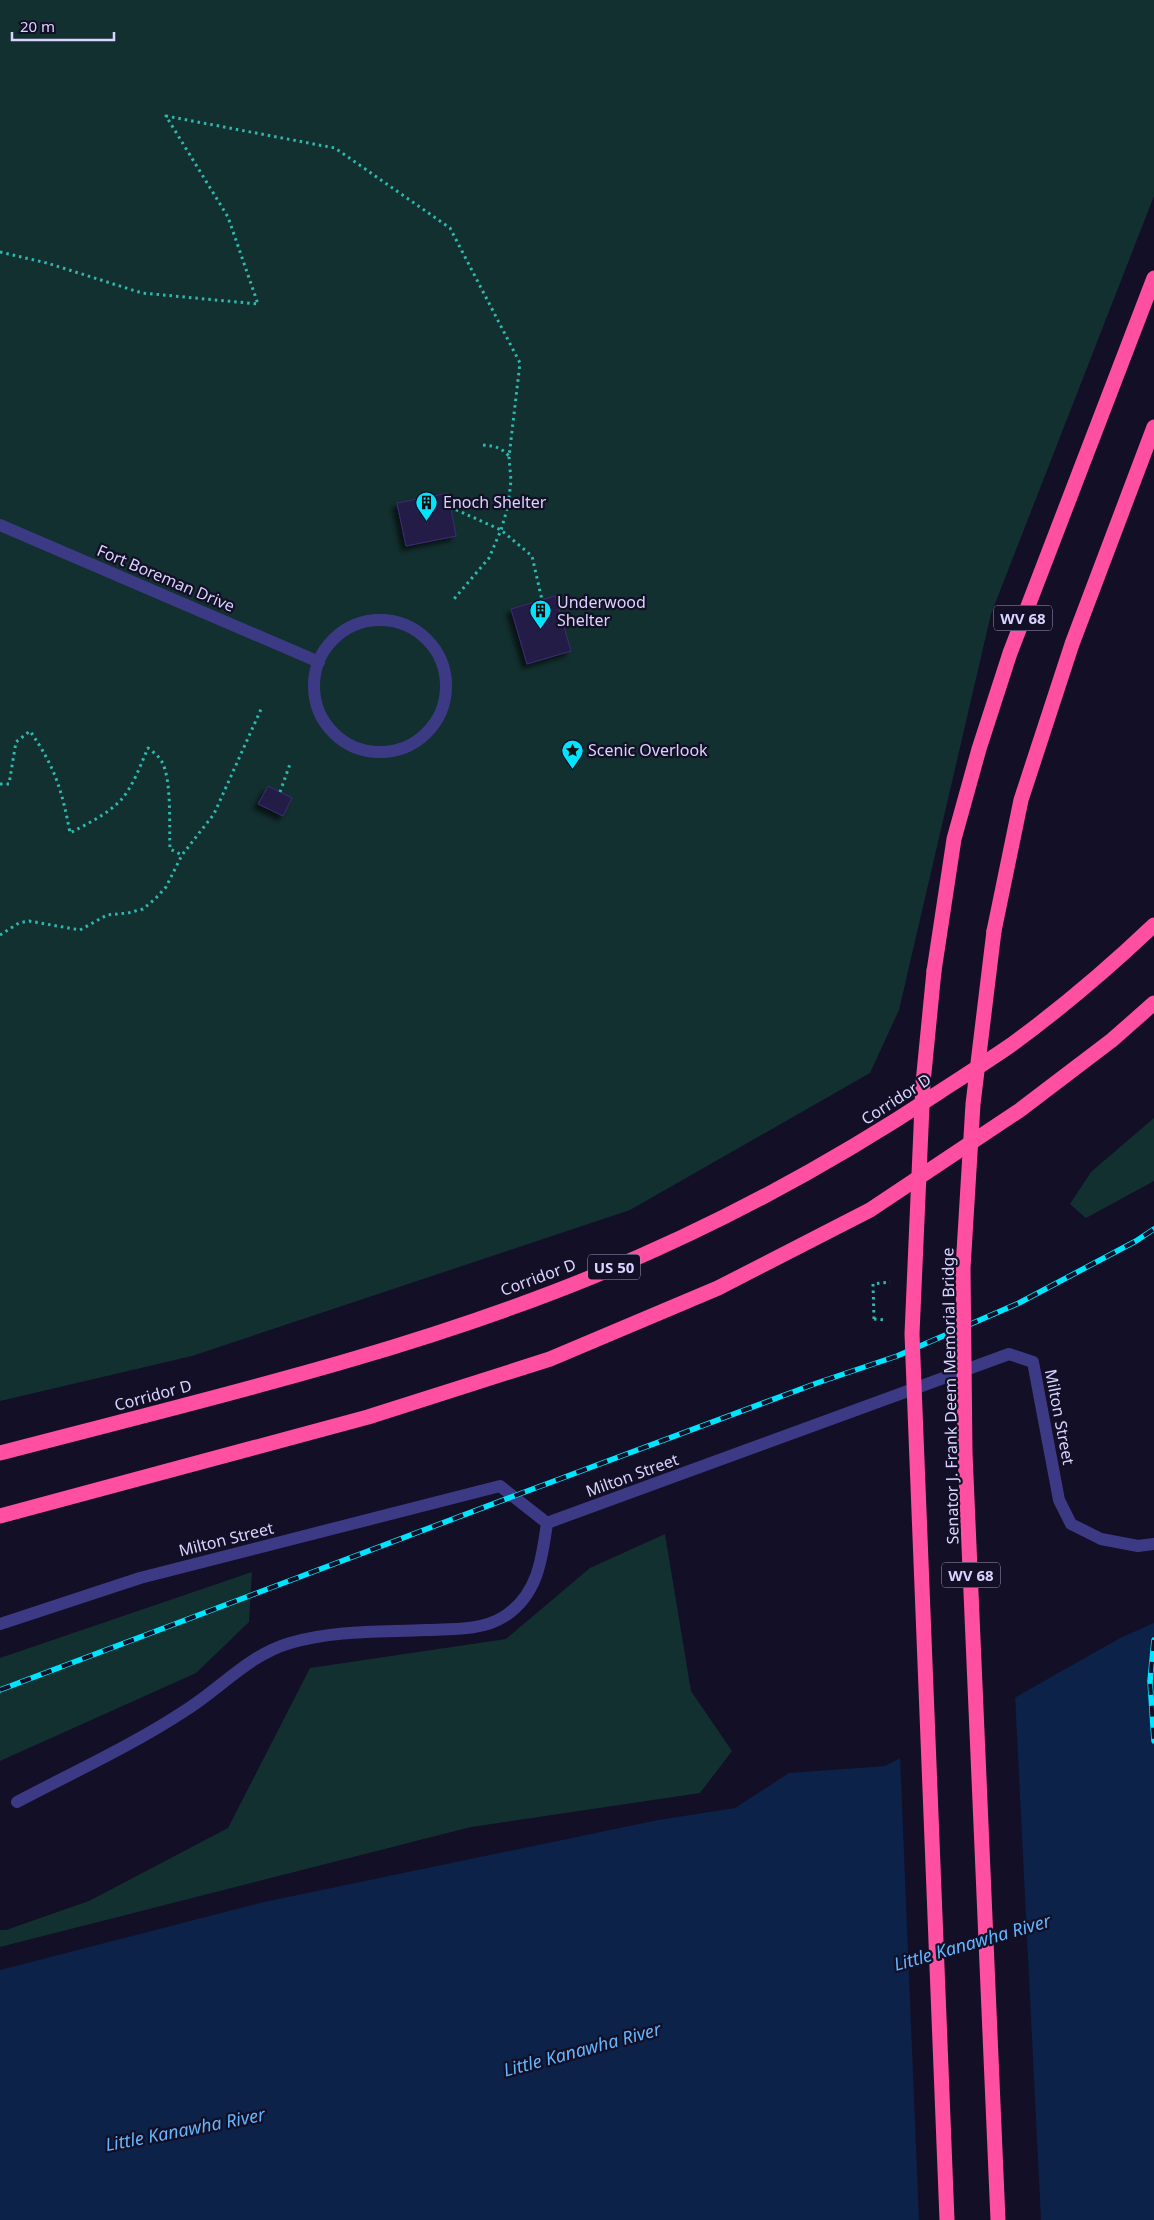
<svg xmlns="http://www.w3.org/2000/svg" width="1154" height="2220" font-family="'Noto Sans',sans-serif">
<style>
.green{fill:#12302f}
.water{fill:#0c2248}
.pier{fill:#130f26}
.building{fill:#241b47;stroke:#3b2d73;filter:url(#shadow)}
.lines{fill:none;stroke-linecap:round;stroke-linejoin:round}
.path{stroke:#2fb8b0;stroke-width:3;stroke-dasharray:2.5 4;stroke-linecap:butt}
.minor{stroke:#3d3a85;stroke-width:12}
.motorway{stroke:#ff4fa3;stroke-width:15}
.rail-casing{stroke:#00e5ff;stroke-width:5.5}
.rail{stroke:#130f26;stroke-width:4;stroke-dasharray:11;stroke-linecap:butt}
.path-bridge{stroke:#2fb8b0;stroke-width:3;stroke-dasharray:2.5 4;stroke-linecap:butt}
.motorway-bridge{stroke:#ff4fa3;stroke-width:15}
.labels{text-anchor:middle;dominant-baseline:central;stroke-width:4.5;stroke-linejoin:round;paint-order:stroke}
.shield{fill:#130f26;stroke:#9e99be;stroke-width:1}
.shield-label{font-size:15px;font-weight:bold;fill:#d9d4ff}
.poi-label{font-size:16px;fill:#d9d4ff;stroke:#130f26;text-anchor:start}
.street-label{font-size:16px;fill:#d9d4ff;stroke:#130f26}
.water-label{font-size:18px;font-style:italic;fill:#62b6ff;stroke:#130f26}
</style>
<defs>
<filter id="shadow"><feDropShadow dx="-4.5" dy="4.5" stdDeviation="2.5" flood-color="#0009"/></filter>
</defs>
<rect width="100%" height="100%" fill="#130f26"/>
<g class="green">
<path d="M0,0H1154V196L991,614L899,1010L870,1073L630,1210L192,1356L0,1401Z"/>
<path d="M1154,1118V1181L1086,1218L1070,1204L1091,1172Z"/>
<path d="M665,1534L691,1691L732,1751L700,1793L471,1827L0,1947V1930H6L89,1901L228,1828L310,1668L506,1639L590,1568Z"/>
<path d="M252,1572L249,1622L196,1673L0,1761V1658Z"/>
</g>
<path class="water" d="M1154,1623V2220H0V1970L264,1902L658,1820L735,1808L789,1773L885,1766L1009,1701L1120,1638Z"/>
<path class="pier" d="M1015,1695L1041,2220H919L900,1756Z"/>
<g class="building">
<path d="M448,493L456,536L406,546L397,503Z"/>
<path d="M555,596L571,651L527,664L511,609Z"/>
<path d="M268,786L292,798L283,816L258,804Z"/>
</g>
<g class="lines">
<g class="path">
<path d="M0,252L47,263L142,293L258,304L228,217L166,116L335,148L450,228L520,363L509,457L511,481L508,506L501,530L489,558L454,599"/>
<path d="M483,445C494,446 501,447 509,456"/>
<path d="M450,507L501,530L532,556L542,600"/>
<path d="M0,784H9L16,742L30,731C55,767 62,790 70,833C87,824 106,815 120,801C133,787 140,766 148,748C153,752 159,756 162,762C172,781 169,826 170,849L182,855L214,814L262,707"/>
<path d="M280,792L290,764"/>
<path d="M0,935L19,923L29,921L80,930L107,915L128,913L143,909L155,899L166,887L182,855"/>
<path d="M874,1319L873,1284L890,1282"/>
</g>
<g class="minor">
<path d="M0,525L319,662"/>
<circle cx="380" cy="686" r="66"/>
<path d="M0,1624L140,1578L500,1486L547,1523L1009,1354L1033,1362L1059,1500L1071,1524L1101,1539L1138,1546L1154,1544"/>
<path d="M17,1802C74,1772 133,1745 186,1710C222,1687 249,1655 290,1643C334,1630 380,1632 425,1630C452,1629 482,1631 505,1616C538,1594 542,1559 547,1523"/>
</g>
<g class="motorway">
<path d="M994,931L1021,800L1072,644L1154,427"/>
<path d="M934,971L954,839L979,749L1010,653L1154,278"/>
<path d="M0,1453C198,1401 404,1354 594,1276C716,1226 831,1164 941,1091C964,1076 988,1061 1011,1045C1059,1010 1111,966 1154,925"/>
<path d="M0,1516L368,1417L550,1359L718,1288L870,1210L1020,1110L1112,1040L1154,1003"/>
</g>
<defs>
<g id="rail">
<path d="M1154,1640L1150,1681L1154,1741"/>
<path d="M0,1690L514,1496L817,1383L897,1356L1019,1303L1136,1241L1154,1229"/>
</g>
</defs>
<use href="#rail" class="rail-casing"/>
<use href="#rail" class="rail"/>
<path class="path-bridge" d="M874,1319L886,1320"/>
<g class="motorway-bridge">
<path d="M994,931L973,1104L963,1268L965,1453L998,2220"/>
<path d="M934,971L923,1083L912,1334L947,2220"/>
</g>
</g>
<defs>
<symbol id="building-pin" viewBox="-11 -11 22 30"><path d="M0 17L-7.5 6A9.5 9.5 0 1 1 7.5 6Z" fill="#00e5ff" stroke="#130f26"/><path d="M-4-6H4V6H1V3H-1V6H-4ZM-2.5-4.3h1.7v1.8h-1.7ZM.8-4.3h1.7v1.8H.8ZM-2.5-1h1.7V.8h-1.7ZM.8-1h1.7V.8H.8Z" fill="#111"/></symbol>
<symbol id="sight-pin" viewBox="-11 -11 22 30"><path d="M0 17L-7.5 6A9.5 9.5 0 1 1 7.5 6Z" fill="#00e5ff" stroke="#130f26"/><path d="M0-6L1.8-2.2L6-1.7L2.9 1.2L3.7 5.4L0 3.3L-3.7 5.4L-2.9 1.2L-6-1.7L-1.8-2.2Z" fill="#111"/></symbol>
</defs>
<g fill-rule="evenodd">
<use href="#building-pin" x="414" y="490" width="25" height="34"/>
<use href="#building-pin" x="528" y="598" width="25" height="34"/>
<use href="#sight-pin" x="560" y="738" width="25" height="34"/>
</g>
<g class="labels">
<g class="shield">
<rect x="994" y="605.5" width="58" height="25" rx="4"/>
<rect x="588" y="1254.5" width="52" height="25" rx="4"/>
<rect x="942" y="1562.5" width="58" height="25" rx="4"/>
</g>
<g class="shield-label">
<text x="1023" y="618">WV 68</text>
<text x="614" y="1267">US 50</text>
<text x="971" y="1575">WV 68</text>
</g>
<g class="poi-label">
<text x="443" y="502">Enoch Shelter</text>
<text x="557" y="602">Underwood<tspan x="557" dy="18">Shelter</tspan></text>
<text x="588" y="750">Scenic Overlook</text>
</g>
<g class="street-label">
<text transform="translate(166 578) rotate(23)">Fort Boreman Drive</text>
<text transform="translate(896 1099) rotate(-33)">Corridor D</text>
<text transform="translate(538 1277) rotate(-20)">Corridor D</text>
<text transform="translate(153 1395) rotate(-15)">Corridor D</text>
<text transform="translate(950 1396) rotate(-91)">Senator J. Frank Deem Memorial Bridge</text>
<text transform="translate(1060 1417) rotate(79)">Milton Street</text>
<text transform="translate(632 1475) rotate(-20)">Milton Street</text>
<text transform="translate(226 1539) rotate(-14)">Milton Street</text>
</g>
<g class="water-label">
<text transform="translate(972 1942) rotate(-16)">Little Kanawha River</text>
<text transform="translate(582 2049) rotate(-15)">Little Kanawha River</text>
<text transform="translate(185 2129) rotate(-11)">Little Kanawha River</text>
</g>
</g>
<path d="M12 32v8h102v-8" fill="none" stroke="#d9d4ff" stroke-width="2.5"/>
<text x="20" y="32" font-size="15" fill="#d9d4ff" stroke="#130f26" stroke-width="4" paint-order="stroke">20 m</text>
</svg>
